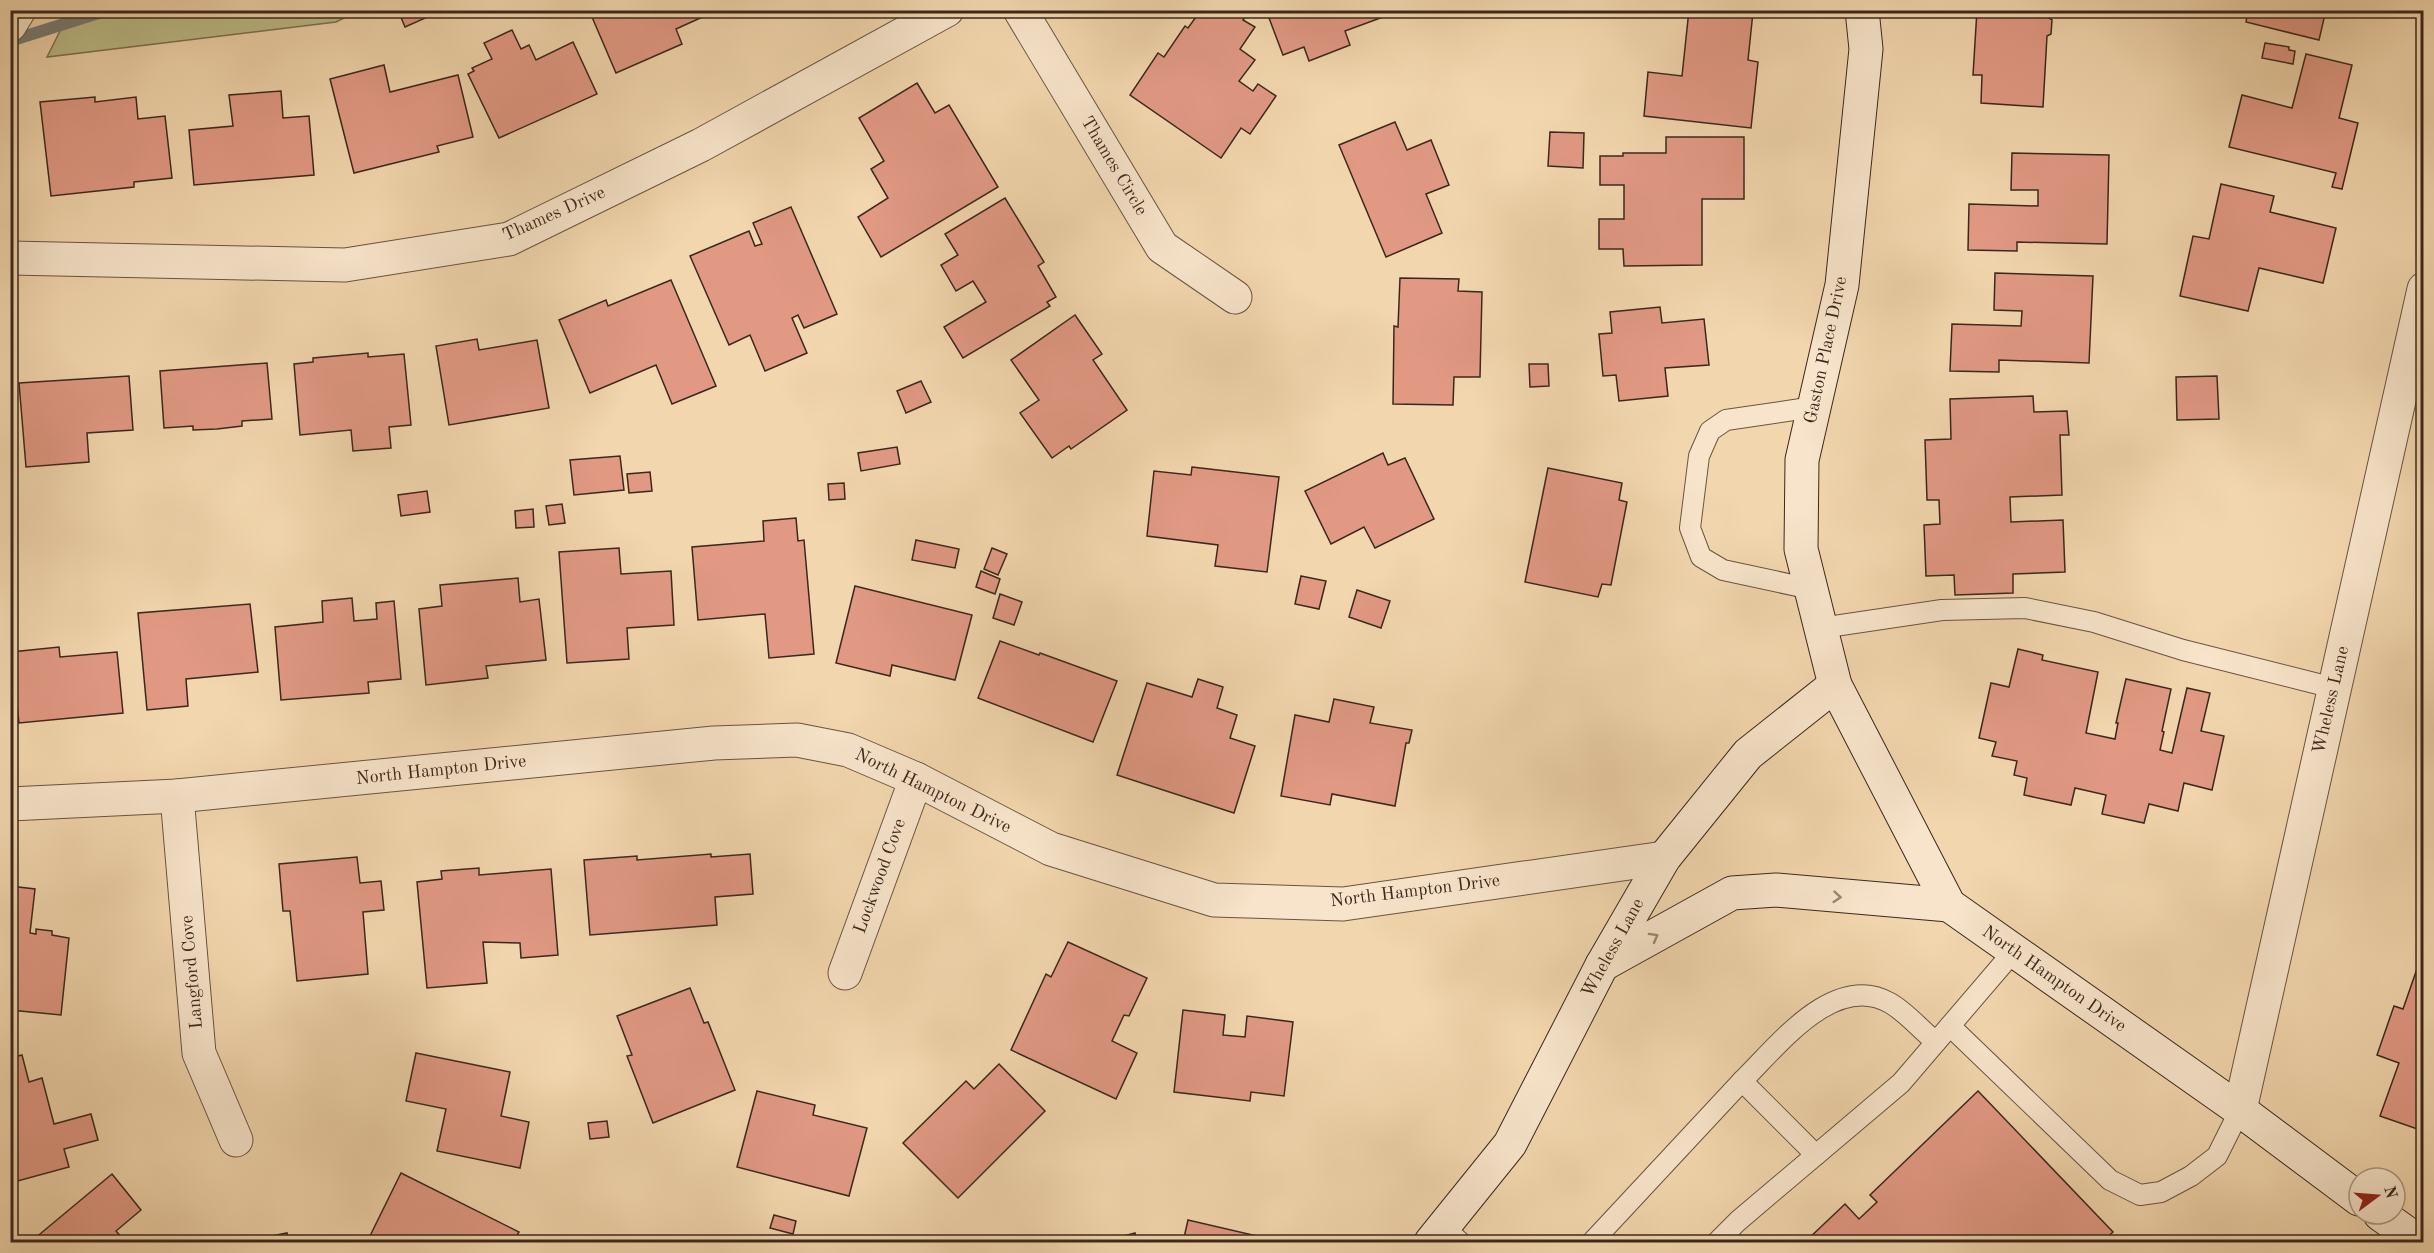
<svg xmlns="http://www.w3.org/2000/svg" width="2434" height="1253" font-family="'Old Standard TT',serif">
<style>
.green{fill:#bcbd89;stroke:#7c7252;stroke-width:1.5}
.lines{fill:none;stroke-linecap:round;stroke-linejoin:round}
.stream{stroke:#787d78;stroke-width:12}
.building{fill:#e19984;stroke:#3b281c;stroke-width:1.5}
.lane-casing{stroke:#695440;stroke-width:22}
.street-casing{stroke:#695440;stroke-width:35}
.secondary-casing{stroke:#3b281c;stroke-width:35}
.lane{stroke:#f7e4ca;stroke-width:20}
.street{stroke:#f7e4ca;stroke-width:33}
.secondary{stroke:#f7e4ca;stroke-width:33}
.oneway{stroke:#998673}
.labels{text-anchor:middle;dominant-baseline:central;stroke-width:5;stroke-linejoin:round;paint-order:stroke}
.street-label{font-size:18px;fill:#3b281c;stroke:#f7e4ca}
</style>
<rect width="100%" height="100%" fill="#f2d6ad"/>
<filter id="stains"><feTurbulence type="fractalNoise" baseFrequency=".00333" numOctaves="4"/><feColorMatrix values="0 0 0 0 .2 0 0 0 0 .09 0 0 0 0 .02 0 0 0 .5 -.17"/></filter>
<radialGradient id="worn" r=".72"><stop offset=".6" stop-color="#630" stop-opacity="0"/><stop offset="1" stop-color="#630" stop-opacity=".3"/></radialGradient>
<path class="green" d="M70,11V10L358,11L336,22L47,57Z"/>
<g class="lines">
<path class="stream" d="M10,41L108,10"/>
</g>
<g class="building">
<path d="M398,10H438L439,12L405,27Z"/>
<path d="M589,10H718L676,29L682,44L616,73Z"/>
<path d="M1201,10H1250L1243,20L1255,27L1240,49L1255,60L1239,81L1253,91L1258,84L1276,96L1250,134L1241,128L1221,158L1130,95L1158,53L1164,57L1185,26L1188,28Z"/>
<path d="M1266,10H1381L1383,17L1345,31L1350,45L1309,61L1304,47L1283,55Z"/>
<path d="M1689,10L1753,12L1748,60L1758,62L1751,128L1644,116L1648,72L1682,76Z"/>
<path d="M1977,10H2049V18L2052,20L2051,34L2047,36L2043,107L1981,103L1982,75H1973Z"/>
<path d="M2248,10H2326L2319,40L2246,22Z"/>
<path d="M512,30L521,49L529,45L536,60L573,42L597,94L499,138L468,74L474,71L472,68L492,59L484,43Z"/>
<path d="M2265,43L2289,47V50L2295,51L2293,64L2262,58Z"/>
<path d="M2306,54L2352,65L2339,118L2358,123L2342,189L2332,187L2336,173L2229,147L2242,95L2292,108Z"/>
<path d="M384,65L390,92L458,75L473,137L437,146L439,152L354,173L330,79Z"/>
<path d="M917,83L935,113L949,105L998,187L881,257L858,217L888,198L871,169L884,161L859,118Z"/>
<path d="M281,91L283,118L309,116L314,175L194,185L189,130L233,126L229,95Z"/>
<path d="M95,97V102L136,97L138,119L165,116L172,178L134,182V187L51,196L40,102Z"/>
<path d="M1395,122L1407,150L1431,140L1449,185L1426,194L1442,233L1386,257L1339,145Z"/>
<path d="M1550,132L1584,133L1583,168L1548,166Z"/>
<path d="M1666,137H1744V199H1702V265L1624,266L1623,249H1599V219H1624V185H1600V156H1623V153H1666Z"/>
<path d="M2012,153L2109,155L2107,244L2017,242V251L1968,250L1969,204L2038,206V190H2011Z"/>
<path d="M2221,184L2274,196L2270,212L2336,228L2323,283L2259,268L2248,311L2180,296L2193,236L2209,239Z"/>
<path d="M1005,198L1044,262L1038,266L1056,297L1047,302L1050,306L963,358L944,327L986,302L973,281L956,291L941,265L958,255L945,234Z"/>
<path d="M791,207L837,314L804,328L798,315L792,318L807,353L765,371L750,335L729,345L690,256L749,231L755,246L762,244L753,223Z"/>
<path d="M1995,273L2093,276L2089,363L1999,360V372L1950,371L1952,324L2021,326L2022,311L1994,310Z"/>
<path d="M1400,278L1459,279L1458,291L1482,292L1480,377H1454L1453,405L1393,404L1394,326L1398,327Z"/>
<path d="M671,280L716,386L672,404L656,365L590,393L559,320L606,300L608,306Z"/>
<path d="M1660,307L1662,323L1704,319L1709,365L1665,368L1668,396L1619,401L1616,375L1603,376L1599,334L1612,333L1610,312Z"/>
<path d="M1075,315L1102,354L1093,360L1127,410L1071,449L1069,446L1052,458L1020,413L1039,400L1011,360Z"/>
<path d="M477,339L479,350L537,340L549,408L449,425L436,346Z"/>
<path d="M368,353V357L404,354L411,425L389,427L391,448L353,451L351,430L300,435L294,364L313,362V358Z"/>
<path d="M267,363L272,419L242,421V426L217,429L193,430V426L164,428L160,371Z"/>
<path d="M1529,364H1548L1549,386L1530,387Z"/>
<path d="M129,376L133,430L87,433L89,462L26,467L19,383Z"/>
<path d="M2217,376L2219,419L2177,420L2176,377Z"/>
<path d="M921,381L931,402L906,413L897,391Z"/>
<path d="M2033,396L2034,412L2067,411L2069,435H2060L2062,495L2010,497L2011,522L2063,520L2065,572L2013,574V593L1955,595L1954,575L1926,576L1924,525L1940,524L1939,500H1927L1925,440L1951,439L1950,399Z"/>
<path d="M897,447L900,464L861,471L858,453Z"/>
<path d="M1383,453L1388,465L1405,458L1434,519L1375,548L1364,527L1331,544L1305,491Z"/>
<path d="M620,456L624,490L574,495L570,460Z"/>
<path d="M1192,467L1279,477L1267,572L1215,566L1218,545L1147,536L1154,471L1191,475Z"/>
<path d="M1548,468L1622,483L1619,500L1627,502L1611,585L1602,584L1598,597L1525,582Z"/>
<path d="M650,472L652,491L629,493L627,474Z"/>
<path d="M844,483L845,499L829,500L828,484Z"/>
<path d="M427,491L430,512L401,516L398,495Z"/>
<path d="M562,504L565,523L549,525L546,506Z"/>
<path d="M533,509L534,527L516,528L515,511Z"/>
<path d="M796,518L798,541L804,540L814,654L769,658L765,614L698,620L692,547L764,541L763,521Z"/>
<path d="M916,540L959,549L955,568L912,560Z"/>
<path d="M619,548L621,574L671,571L674,625L627,628L629,659L567,663L559,552Z"/>
<path d="M992,548L1007,554L998,575L984,569Z"/>
<path d="M981,571L1000,579L995,594L976,587Z"/>
<path d="M1301,576L1326,581L1319,609L1295,604Z"/>
<path d="M518,578L520,602L539,599L546,660L486,666L488,678L426,685L419,609L442,606L440,585Z"/>
<path d="M855,586L972,615L955,680L892,665L890,676L836,663Z"/>
<path d="M1357,590L1390,601L1381,628L1349,617Z"/>
<path d="M1000,594L1022,602L1014,625L993,618Z"/>
<path d="M352,598L354,621L377,619L376,603L394,601L401,679L368,682L369,693L281,700L275,627L323,622L322,601Z"/>
<path d="M250,604L258,672L186,679L188,706L147,710L138,613Z"/>
<path d="M1000,641L1039,655L1040,653L1117,681L1093,742L978,698Z"/>
<path d="M59,647L60,657L117,652L123,713L19,723L11,652Z"/>
<path d="M2018,649L2043,655L2042,660L2098,672L2086,733L2115,739L2118,723H2116L2126,679L2171,689L2162,731L2164,732L2160,750L2172,753L2187,688L2210,693L2201,731L2224,736L2212,790L2184,783L2178,811L2149,804L2144,823L2102,814L2106,795L2075,788L2071,805L2024,795L2027,778L2014,775L2017,761L1992,756L1996,742L1979,738L1991,683L2009,687Z"/>
<path d="M1198,679L1223,687L1217,708L1237,715L1230,738L1255,746L1234,813L1117,775L1147,683L1192,697Z"/>
<path d="M1334,699L1374,707L1370,723L1412,730L1409,743H1406L1395,806L1332,794L1330,805L1281,796L1295,715L1329,722Z"/>
<path d="M711,854V857L750,854L753,894L715,897L717,925L590,935L584,860L637,856V860Z"/>
<path d="M357,857L360,883L381,881L384,910L363,912L368,974L297,981L290,911H283L279,864Z"/>
<path d="M479,868V875L551,869L558,955L521,958L520,943L483,942L487,983L427,988L417,882L442,879L441,871Z"/>
<path d="M10,886L35,889L30,933L36,934V929L52,931V935L69,938L61,1015L10,1010Z"/>
<path d="M1068,942L1147,978L1129,1016L1124,1015L1112,1041L1137,1053L1116,1099L1011,1050L1046,974L1051,977Z"/>
<path d="M2418,966L2424,968L2423,1131L2380,1116L2399,1063L2377,1055L2394,1006L2403,1009Z"/>
<path d="M690,988L704,1023L708,1022L735,1090L653,1123L627,1056L632,1055L617,1016Z"/>
<path d="M1183,1010L1225,1015L1223,1035L1245,1037L1247,1016L1293,1022L1284,1096L1251,1092L1250,1101L1174,1092Z"/>
<path d="M416,1053L510,1072L501,1116L529,1122L520,1168L437,1151L446,1109L406,1101Z"/>
<path d="M22,1055L29,1082L42,1078L54,1124L91,1114L98,1140L64,1149L69,1167L10,1183V1058Z"/>
<path d="M999,1064L1045,1111L958,1198L903,1143L966,1081L974,1089Z"/>
<path d="M757,1091L815,1105L813,1115L867,1128L849,1196L737,1167Z"/>
<path d="M1978,1091L2113,1232L2102,1242H1805L1845,1204L1859,1219L1877,1202L1870,1195Z"/>
<path d="M607,1121L609,1137L590,1139L588,1123Z"/>
<path d="M401,1173L519,1232L513,1242H367Z"/>
<path d="M112,1174L141,1210L116,1231L126,1242H37L34,1239Z"/>
<path d="M774,1215L796,1221L793,1234L770,1228Z"/>
<path d="M1188,1220L1283,1242H1183Z"/>
<path d="M287,1233L289,1242H246V1241Z"/>
<path d="M1135,1233L1137,1242H1102Z"/>
</g>
<g class="lines">
<defs>
<g id="lane">
<path d="M1811,589L1723,570L1701,557L1690,528L1699,456L1710,431L1726,420L1814,407"/>
<path d="M1821,628L1942,610L2025,608L2094,622L2183,650L2334,688"/>
<path d="M1950,1026L2110,1180L2140,1195L2161,1192L2191,1176L2217,1156L2240,1110"/>
<path d="M1742,1081C1777,1047 1834,971 1890,1003C1906,1012 1921,1030 1936,1042"/>
<path d="M1444,1227L1460,1242"/>
<path d="M1592,1242L1742,1081L1816,1155"/>
<path d="M1717,1242L1738,1221L1901,1083L2014,951"/>
</g>
<g id="street">
<path d="M1020,10L1162,247L1235,297"/>
<path d="M10,25L19,10"/>
<path d="M10,258L345,265L509,239L701,145L947,10"/>
<path d="M177,796L199,1053L236,1140"/>
<path d="M10,804L177,796L714,743L797,740L848,750L916,779L1051,849L1214,900L1343,904L1664,858"/>
<path d="M845,973L916,779"/>
<path d="M2240,1110L2424,289"/>
</g>
<g id="secondary">
<path d="M1862,10L1866,49L1842,285L1802,460L1801,549L1835,685L1949,905L2240,1110L2359,1199"/>
<path d="M1602,965L1732,893L1776,890L1949,905"/>
<path d="M2380,1214L2419,1242"/>
<path d="M1431,1242L1510,1144L1602,965L1664,858L1748,754L1835,685"/>
</g>
</defs>
<use href="#lane" class="lane-casing"/>
<use href="#street" class="street-casing"/>
<use href="#secondary" class="secondary-casing"/>
<use href="#lane" class="lane"/>
<use href="#street" class="street"/>
<use href="#secondary" class="secondary"/>
</g>
<defs><path id="oneway-chevron" d="M-2-3.5L2.5 0L-2 3.5" fill="none" stroke-width="1.6" stroke-linecap="round" stroke-linejoin="round" transform="scale(1.5)"/></defs>
<g class="oneway">
<use href="#oneway-chevron" transform="translate(1837 897) rotate(5)"/>
<use href="#oneway-chevron" transform="translate(1654 937) rotate(-29)"/>
</g>
<g class="labels">
<g class="street-label">
<text transform="translate(1114 166) rotate(59)">Thames Circle</text>
<text transform="translate(554 214) rotate(-24)">Thames Drive</text>
<text transform="translate(1826 350) rotate(-78)">Gaston Place Drive</text>
<text transform="translate(2331 700) rotate(-77)">Wheless Lane</text>
<text transform="translate(441 770) rotate(-6)">North Hampton Drive</text>
<text transform="translate(933 791) rotate(26)">North Hampton Drive</text>
<text transform="translate(880 876) rotate(-70)">Lockwood Cove</text>
<text transform="translate(1415 891) rotate(-7)">North Hampton Drive</text>
<text transform="translate(1613 948) rotate(-61)">Wheless Lane</text>
<text transform="translate(192 972) rotate(-95)">Langford Cove</text>
<text transform="translate(2054 979) rotate(35)">North Hampton Drive</text>
</g>
</g>
<rect width="2434" height="1253" fill="none" stroke="#f2d6ad" stroke-width="36"/>
<rect x="12" y="12" width="2410" height="1229" fill="none" stroke="#3b281c" stroke-width="3"/>
<rect x="18" y="18" width="2398" height="1217" fill="none" stroke="#3b281c" stroke-width="1.5"/>
<g transform="translate(2377 1196) rotate(74)"><circle r="28" fill="#f7e4ca" stroke="#ac9984" stroke-width="1.5"/>
<path d="M0-4.5L10 22L0 15L-10 22Z" fill="#8f2418"/>
<text y="-9" font-size="16" font-weight="bold" text-anchor="middle" fill="#3b281c">N</text>
</g>
<rect width="100%" height="100%" filter="url(#stains)"/>
<rect width="100%" height="100%" fill="url(#worn)"/>
</svg>
